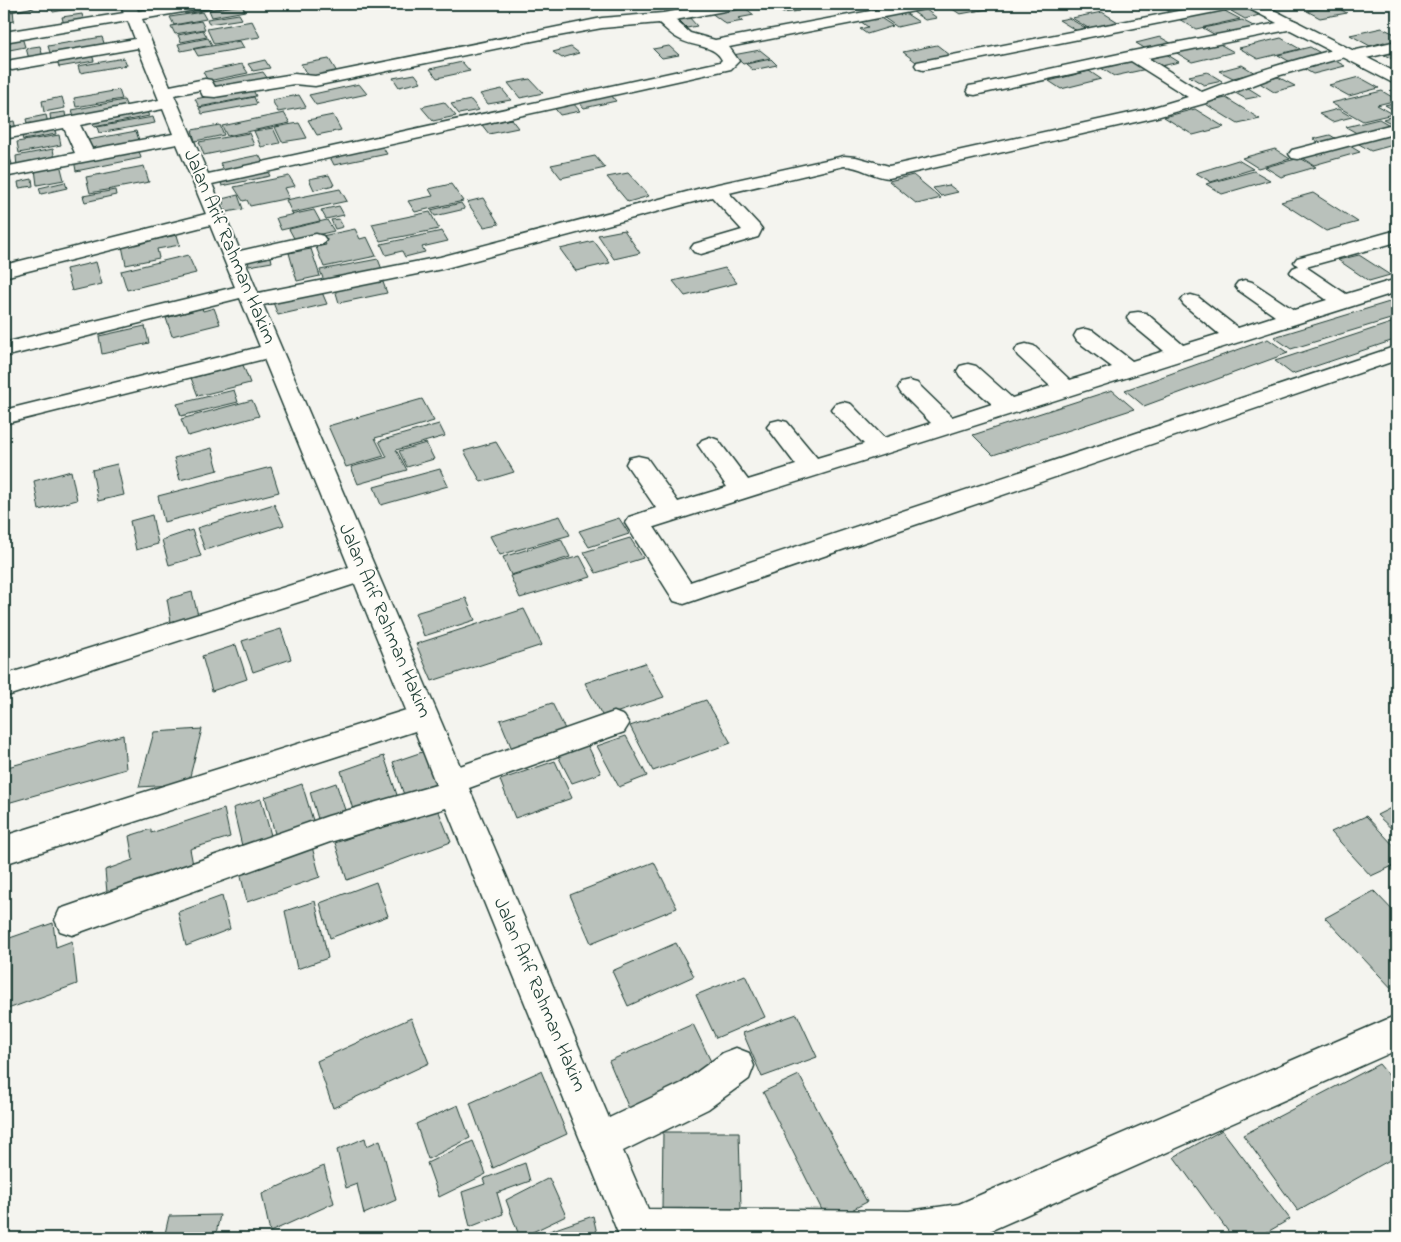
<svg xmlns="http://www.w3.org/2000/svg" width="1401" height="1242" font-family="'Indie Flower',sans-serif">
<style>
.building{fill:#b9c1bb;stroke:#1f3d34}
.lines{fill:none;stroke-linecap:round;stroke-linejoin:round}
.street-casing{stroke:#1f3d34;stroke-width:3}
.secondary-casing{stroke:#1f3d34;stroke-width:3}
.street{fill:#fdfcf7;fill-rule:evenodd}
.secondary{fill:#fdfcf7;fill-rule:evenodd}
.labels{text-anchor:middle;dominant-baseline:central;stroke-width:4;stroke-linejoin:round;paint-order:stroke}
.street-label{font-size:20px;fill:#1f3d34;stroke:#fdfcf7}
</style>
<rect width="100%" height="100%" fill="#f4f4ef"/>
<filter id="ink" filterUnits="userSpaceOnUse"><feTurbulence type="fractalNoise" baseFrequency=".02" numOctaves="2"/><feDisplacementMap in="SourceGraphic" scale="10" xChannelSelector="R" yChannelSelector="G"/><feConvolveMatrix kernelMatrix="1 2 1 2 8 2 1 2 1" color-interpolation-filters="sRGB"/></filter>
<g filter="url(#ink)">
<g class="building">
<path d="M50,4H100L53,12Z"/>
<path d="M214,4H244L185,14L183,9Z"/>
<path d="M771,4H791L799,11L783,13Z"/>
<path d="M807,4H830L832,5L813,9Z"/>
<path d="M958,4H995L999,7L960,14L948,6Z"/>
<path d="M1177,4H1212L1217,6L1176,15L1162,7Z"/>
<path d="M242,5L245,11L212,17L209,10Z"/>
<path d="M1334,6L1347,13L1320,18L1307,11Z"/>
<path d="M744,7L754,15L738,18L743,21L726,24L710,12Z"/>
<path d="M1245,8L1259,15L1245,19L1231,11Z"/>
<path d="M13,9L14,21L4,23V11Z"/>
<path d="M925,9L937,18L925,20L913,12Z"/>
<path d="M1221,9L1240,19L1196,29L1177,18Z"/>
<path d="M202,12L206,19L174,25L170,17Z"/>
<path d="M1102,12L1118,22L1088,28L1072,18Z"/>
<path d="M905,13L919,22L897,27L883,17Z"/>
<path d="M82,14L84,22L64,25L62,17Z"/>
<path d="M239,14L242,19L209,24L207,19Z"/>
<path d="M688,16L697,26L687,28L677,18Z"/>
<path d="M879,17L893,26L867,34L860,29L868,27L860,21Z"/>
<path d="M1069,18L1087,29L1077,31L1059,20Z"/>
<path d="M1242,20L1259,29L1219,37L1203,28Z"/>
<path d="M201,21L205,29L175,34L171,26Z"/>
<path d="M252,21L260,37L214,44L207,29Z"/>
<path d="M1382,28L1397,35V44L1391,46L1384,42L1370,46L1350,35Z"/>
<path d="M203,30L207,37L181,42L178,35Z"/>
<path d="M22,37L25,47L4,51V40Z"/>
<path d="M102,37L105,46L51,56L48,46Z"/>
<path d="M1160,37L1176,46L1151,52L1136,43Z"/>
<path d="M208,38L212,45L181,51L178,44Z"/>
<path d="M1281,38L1300,49L1258,59L1239,48Z"/>
<path d="M240,41L244,48L198,56L194,49Z"/>
<path d="M1216,42L1234,52L1192,62L1175,52Z"/>
<path d="M937,45L950,55L916,62L903,52Z"/>
<path d="M40,46L43,57L29,59L26,48Z"/>
<path d="M669,46L679,55L662,58L653,49Z"/>
<path d="M571,47L579,53L562,58L553,52Z"/>
<path d="M1310,47L1326,56L1294,64L1278,55Z"/>
<path d="M1397,48V59L1394,60L1379,52Z"/>
<path d="M760,50L770,58L743,64L733,55Z"/>
<path d="M1163,52L1179,62L1157,67L1141,57Z"/>
<path d="M92,54L94,61L59,67L57,60Z"/>
<path d="M1328,57L1345,66L1313,74L1297,65Z"/>
<path d="M124,58L127,65L80,73L78,66Z"/>
<path d="M329,59L337,72L308,77L301,64Z"/>
<path d="M771,59L777,65L753,70L746,64Z"/>
<path d="M265,60L270,68L253,71L248,64Z"/>
<path d="M1134,61L1147,69L1114,76L1101,68Z"/>
<path d="M462,62L470,71L437,78L430,69Z"/>
<path d="M242,64L248,73L208,81L203,72Z"/>
<path d="M1242,65L1255,73L1233,78L1219,71Z"/>
<path d="M1089,71L1101,79L1061,89L1049,81Z"/>
<path d="M263,72L268,79L216,89L212,82Z"/>
<path d="M1207,72L1222,81L1204,85L1189,76Z"/>
<path d="M415,74L421,82L399,87L393,78Z"/>
<path d="M1278,77L1295,86L1274,92L1258,82Z"/>
<path d="M1359,77L1379,88L1349,96L1329,85Z"/>
<path d="M530,79L543,93L520,98L508,83Z"/>
<path d="M359,84L367,94L316,105L309,95Z"/>
<path d="M1245,86L1261,96L1246,99L1230,90Z"/>
<path d="M252,88L256,96L199,107L195,99Z"/>
<path d="M502,89L511,100L488,104L480,94Z"/>
<path d="M119,90L122,99L76,107L74,98Z"/>
<path d="M1382,91L1397,100L1377,105L1393,114L1363,121L1331,103Z"/>
<path d="M609,93L616,101L584,108L577,100Z"/>
<path d="M299,95L306,107L278,112L272,100Z"/>
<path d="M62,97L65,108L44,112L42,101Z"/>
<path d="M254,97L257,104L202,114L199,108Z"/>
<path d="M1226,98L1260,119L1238,124L1204,103Z"/>
<path d="M124,100L128,109L75,119L72,110Z"/>
<path d="M471,100L479,110L459,114L451,104Z"/>
<path d="M444,102L456,116L433,121L421,107Z"/>
<path d="M572,102L580,111L560,115L553,106Z"/>
<path d="M1397,102V112L1385,105Z"/>
<path d="M145,108L149,116L94,127L91,118Z"/>
<path d="M1195,109L1224,127L1193,135L1164,117Z"/>
<path d="M1338,109L1352,117L1332,122L1319,114Z"/>
<path d="M65,112L66,120L51,123L50,114Z"/>
<path d="M284,113L290,123L227,136L222,126Z"/>
<path d="M46,115L48,123L28,127L26,119Z"/>
<path d="M333,115L341,130L317,135L308,120Z"/>
<path d="M1397,115V126L1383,119Z"/>
<path d="M153,117L155,123L99,133L97,127Z"/>
<path d="M511,119L518,128L489,134L482,125Z"/>
<path d="M1379,119L1395,128L1362,136L1346,127Z"/>
<path d="M14,121L16,129L4,131V123Z"/>
<path d="M299,123L307,138L282,142L275,127Z"/>
<path d="M220,125L224,135L195,141L192,130Z"/>
<path d="M54,126L56,134L23,140L21,132Z"/>
<path d="M273,128L280,143L261,147L254,131Z"/>
<path d="M1397,129V144L1371,151L1352,140Z"/>
<path d="M136,131L140,143L92,152L88,140Z"/>
<path d="M249,133L254,145L204,155L199,142Z"/>
<path d="M59,135L61,145L19,153L17,142Z"/>
<path d="M1330,135L1340,141L1323,145L1313,139Z"/>
<path d="M1343,142L1360,152L1314,165L1298,155Z"/>
<path d="M381,144L387,154L334,165L329,155Z"/>
<path d="M138,148L141,158L76,171L74,160Z"/>
<path d="M53,149L55,160L17,167L16,156Z"/>
<path d="M1275,149L1290,159L1258,168L1242,158Z"/>
<path d="M9,155L13,167L4,169V156Z"/>
<path d="M259,155L264,164L225,172L220,163Z"/>
<path d="M595,156L605,168L561,178L551,165Z"/>
<path d="M1300,158L1316,167L1281,177L1265,167Z"/>
<path d="M1238,160L1253,169L1211,182L1196,173Z"/>
<path d="M60,164L64,180L37,185L35,169Z"/>
<path d="M144,166L149,182L90,193L86,177Z"/>
<path d="M267,170L270,176L222,186L220,179Z"/>
<path d="M1254,171L1270,180L1222,194L1206,184Z"/>
<path d="M628,173L649,196L628,202L607,177Z"/>
<path d="M329,175L334,185L314,190L309,179Z"/>
<path d="M913,175L941,198L917,204L889,181Z"/>
<path d="M289,176L295,186L284,188L289,198L250,206L247,200L243,201L234,187Z"/>
<path d="M32,179L33,186L19,188L18,182Z"/>
<path d="M65,182L67,188L41,194L39,188Z"/>
<path d="M451,184L463,201L415,212L408,201L433,196L429,189Z"/>
<path d="M949,185L958,192L941,196L933,188Z"/>
<path d="M340,189L347,201L292,213L286,200Z"/>
<path d="M115,190L116,195L85,202L83,196Z"/>
<path d="M1313,193L1358,222L1326,231L1281,202Z"/>
<path d="M238,195L243,209L227,212L222,199Z"/>
<path d="M483,198L499,224L484,227L467,202Z"/>
<path d="M461,203L465,209L435,216L431,210Z"/>
<path d="M339,206L344,215L326,219L321,210Z"/>
<path d="M314,210L320,221L281,230L276,218Z"/>
<path d="M430,212L439,229L380,241L372,224Z"/>
<path d="M339,219L343,227L335,229L331,220Z"/>
<path d="M327,220L334,231L295,240L289,229Z"/>
<path d="M355,229L360,239L367,237L376,256L324,267L316,247L326,245L322,236Z"/>
<path d="M624,230L640,253L614,259L598,235Z"/>
<path d="M442,231L448,241L422,247L425,252L405,257L402,251L386,255L381,244Z"/>
<path d="M177,235L180,245L157,249L159,258L126,265L122,246Z"/>
<path d="M594,241L610,263L576,271L560,249Z"/>
<path d="M311,249L320,276L297,281L289,253Z"/>
<path d="M188,255L196,273L127,290L121,271Z"/>
<path d="M1359,255L1390,275L1369,281L1338,260Z"/>
<path d="M271,257L272,262L249,266L248,261Z"/>
<path d="M378,259L383,272L325,284L320,270Z"/>
<path d="M96,262L102,284L72,291L66,269Z"/>
<path d="M725,268L737,283L685,296L673,281Z"/>
<path d="M381,277L387,293L339,303L334,286Z"/>
<path d="M321,290L327,304L278,315L272,300Z"/>
<path d="M1396,300L1397,301V317L1291,349L1274,337Z"/>
<path d="M202,308L203,311L214,308L220,324L172,336L166,318Z"/>
<path d="M1397,321V339L1292,374L1275,361Z"/>
<path d="M145,326L149,343L102,354L99,336Z"/>
<path d="M1268,339L1288,353L1144,406L1125,390Z"/>
<path d="M243,365L250,383L198,396L191,378Z"/>
<path d="M234,390L238,402L181,416L177,404Z"/>
<path d="M1112,390L1134,409L993,455L973,435Z"/>
<path d="M422,399L434,421L375,438L384,456L346,467L328,426Z"/>
<path d="M252,400L259,416L188,436L181,419Z"/>
<path d="M439,424L445,436L396,450L407,470L358,484L351,467L387,457L379,441Z"/>
<path d="M496,442L514,472L481,482L464,451Z"/>
<path d="M426,443L434,459L407,467L399,451Z"/>
<path d="M212,448L218,470L180,480L174,458Z"/>
<path d="M117,464L124,495L98,501L92,470Z"/>
<path d="M271,467L279,492L164,522L158,496Z"/>
<path d="M440,469L448,486L381,505L374,487Z"/>
<path d="M71,471L77,500L39,510L34,481Z"/>
<path d="M274,504L284,525L205,550L197,528Z"/>
<path d="M152,515L158,544L136,550L130,521Z"/>
<path d="M560,516L570,535L500,555L490,536Z"/>
<path d="M619,518L629,534L589,547L579,531Z"/>
<path d="M192,530L201,556L169,565L162,540Z"/>
<path d="M630,538L643,558L596,573L584,552Z"/>
<path d="M561,539L570,557L511,575L503,557Z"/>
<path d="M580,556L591,577L520,598L510,576Z"/>
<path d="M192,592L198,615L171,622L167,599Z"/>
<path d="M466,598L475,620L424,636L415,613Z"/>
<path d="M524,609L542,645L432,681L416,644Z"/>
<path d="M281,629L291,659L253,672L242,641Z"/>
<path d="M236,645L247,679L212,691L202,656Z"/>
<path d="M645,663L664,697L603,717L585,683Z"/>
<path d="M706,700L731,743L653,771L630,726Z"/>
<path d="M552,703L566,731L512,749L500,720Z"/>
<path d="M202,729L188,784L139,787L154,732Z"/>
<path d="M123,735L126,769L4,804V768Z"/>
<path d="M626,736L647,776L619,787L597,746Z"/>
<path d="M587,744L601,773L572,783L557,754Z"/>
<path d="M431,749L442,782L404,795L393,762Z"/>
<path d="M384,756L399,801L355,816L341,771Z"/>
<path d="M555,761L572,798L515,818L500,780Z"/>
<path d="M336,783L348,819L321,829L310,792Z"/>
<path d="M302,784L315,827L277,841L265,797Z"/>
<path d="M261,799L272,839L243,850L233,808Z"/>
<path d="M1397,805V834L1377,815Z"/>
<path d="M437,807L451,842L347,880L335,843Z"/>
<path d="M224,809L230,837L190,849L194,870L107,893L105,870L133,860L129,836L151,829V833Z"/>
<path d="M1366,816L1397,849V864L1371,876L1331,832Z"/>
<path d="M311,843L320,877L247,902L239,868Z"/>
<path d="M654,862L677,908L591,943L570,895Z"/>
<path d="M376,882L388,916L330,938L320,903Z"/>
<path d="M1374,891L1397,915V994L1325,918Z"/>
<path d="M222,896L230,929L186,946L178,912Z"/>
<path d="M315,901L328,958L297,969L285,911Z"/>
<path d="M53,923L56,947L72,941L77,984L5,1010L4,940Z"/>
<path d="M676,943L694,976L628,1006L612,971Z"/>
<path d="M745,975L765,1017L716,1038L696,995Z"/>
<path d="M797,1014L817,1057L762,1077L743,1033Z"/>
<path d="M411,1018L429,1063L333,1108L317,1061Z"/>
<path d="M693,1024L716,1072L630,1111L609,1061Z"/>
<path d="M1379,1064L1397,1085V1156L1298,1211L1243,1135Z"/>
<path d="M541,1071L567,1134L493,1168L470,1103Z"/>
<path d="M799,1075L867,1202L828,1222L763,1092Z"/>
<path d="M458,1105L470,1138L428,1159L416,1124Z"/>
<path d="M1222,1130L1290,1219L1257,1238H1233L1174,1157Z"/>
<path d="M663,1132H739L741,1209H662Z"/>
<path d="M365,1138L367,1146L380,1140L396,1200L364,1214L357,1184L346,1188L337,1150Z"/>
<path d="M473,1141L486,1174L439,1197L427,1163Z"/>
<path d="M525,1163L530,1181L497,1193L503,1214L470,1227L462,1192L485,1184L483,1179Z"/>
<path d="M324,1166L334,1203L270,1232L262,1194Z"/>
<path d="M549,1178L566,1216L520,1238L506,1200Z"/>
<path d="M220,1215L215,1238H164L169,1216Z"/>
<path d="M593,1216L598,1238H539L538,1235Z"/>
</g>
<g class="lines">
<defs>
<g id="street">
<path d="M4,4H35L33,7L4,12Z"/>
<path d="M121,4H135L138,11L180,4H213L211,7L206,8L142,19L170,86L205,79L211,80L215,87L294,74L315,76L602,18L663,13L717,4H748L746,7L741,8L675,20L690,33L715,40L908,4H937L935,7L930,8L729,47L739,61L731,69L212,184L240,251L316,234L323,236L326,240L323,244L245,262L258,293L440,257L709,186L844,156L856,157L889,166L1144,110L1188,97L1131,61L975,95L969,94L967,90L969,86L975,85L1133,51L1293,20L1298,22L1301,25L1298,28L1148,58L1202,92C1249,73 1296,59 1345,47L1352,51L1397,41V51L1353,61L1345,57L1277,76L1206,103L1153,118L889,178C873,177 860,166 844,166L729,193L759,225L762,229L758,237L701,254L694,252L691,248L694,244L742,230L712,197L442,269L263,305L460,766L614,712L624,716L629,724L624,732L469,788L609,1118L682,1083L723,1053L736,1048L749,1053L754,1066L749,1079L708,1109L623,1151L648,1209L909,1211L959,1204L1397,1015V1050L974,1238H620L446,808L330,842L72,935L60,931L55,920L60,909L328,816L436,785L415,731L4,864V836L406,710L355,584L4,697V675L349,567L264,359L4,424V410L260,347L240,298L4,357V343L235,287L210,225L4,277V265L206,214L177,144L4,177V167L75,153L64,128L4,139V129L159,100L138,48L12,70L6,68L4,65L6,62L12,60L135,39L128,21L4,42V32L124,13ZM659,23C666,29 672,36 681,40C694,47 715,45 722,60L720,62L208,174L174,95L200,90L203,96L215,97L294,84L315,86L547,38L602,28ZM163,109L173,134L92,149L80,125Z"/>
<path d="M1214,4H1242L1240,7L1235,8L923,70L917,68L915,65L917,62Z"/>
<path d="M1397,123V133L1298,159L1292,158L1289,154L1292,150Z"/>
<path d="M1397,230V242L1306,267L1346,294L1397,279V292L654,527L690,582L1397,346V360L684,604L674,601L625,523L629,517L656,508L626,464L629,458L638,456L647,458L678,502L727,487L698,445L702,440L710,437L718,440L748,480L796,465L767,427L771,422L779,420L787,422L817,458L864,444L835,414L831,409L835,404L843,402L851,404L884,438L931,423L901,393L898,388L901,383L909,381L917,383L952,417L992,404L960,376L957,371L960,366L968,364L976,366L1012,398L1050,386L1018,356L1015,351L1018,346L1026,344L1034,346L1070,380L1112,367L1077,341L1074,336L1077,331L1085,329L1093,331L1132,361L1164,351L1130,323L1127,318L1130,313L1138,312L1146,313L1183,345L1219,334L1184,305L1181,301L1184,297L1191,295L1198,297L1238,328L1275,316L1238,290L1235,286L1238,282L1245,280L1252,282L1294,310L1327,300L1293,276L1290,272L1293,268L1298,266L1294,262L1297,258Z"/>
</g>
<path id="secondary" d="M1244,4H1262L1397,73V84L1391,82L1246,7Z"/>
</defs>
<use href="#street" class="street-casing"/>
<use href="#secondary" class="secondary-casing"/>
<use href="#street" class="street"/>
<use href="#secondary" class="secondary"/>
</g>
</g>
<g class="labels">
<g class="street-label">
<text transform="translate(229 247) rotate(67)">Jalan Arif Rahman Hakim</text>
<text transform="translate(384 621) rotate(67)">Jalan Arif Rahman Hakim</text>
<text transform="translate(539 995) rotate(67)">Jalan Arif Rahman Hakim</text>
</g>
</g>
<rect width="1401" height="1242" fill="none" stroke="#fdfcf7" stroke-width="20"/>
<rect x="10" y="10" width="1381" height="1222" fill="none" stroke="#1f3d34" stroke-width="2" filter="url(#ink)"/>
</svg>
